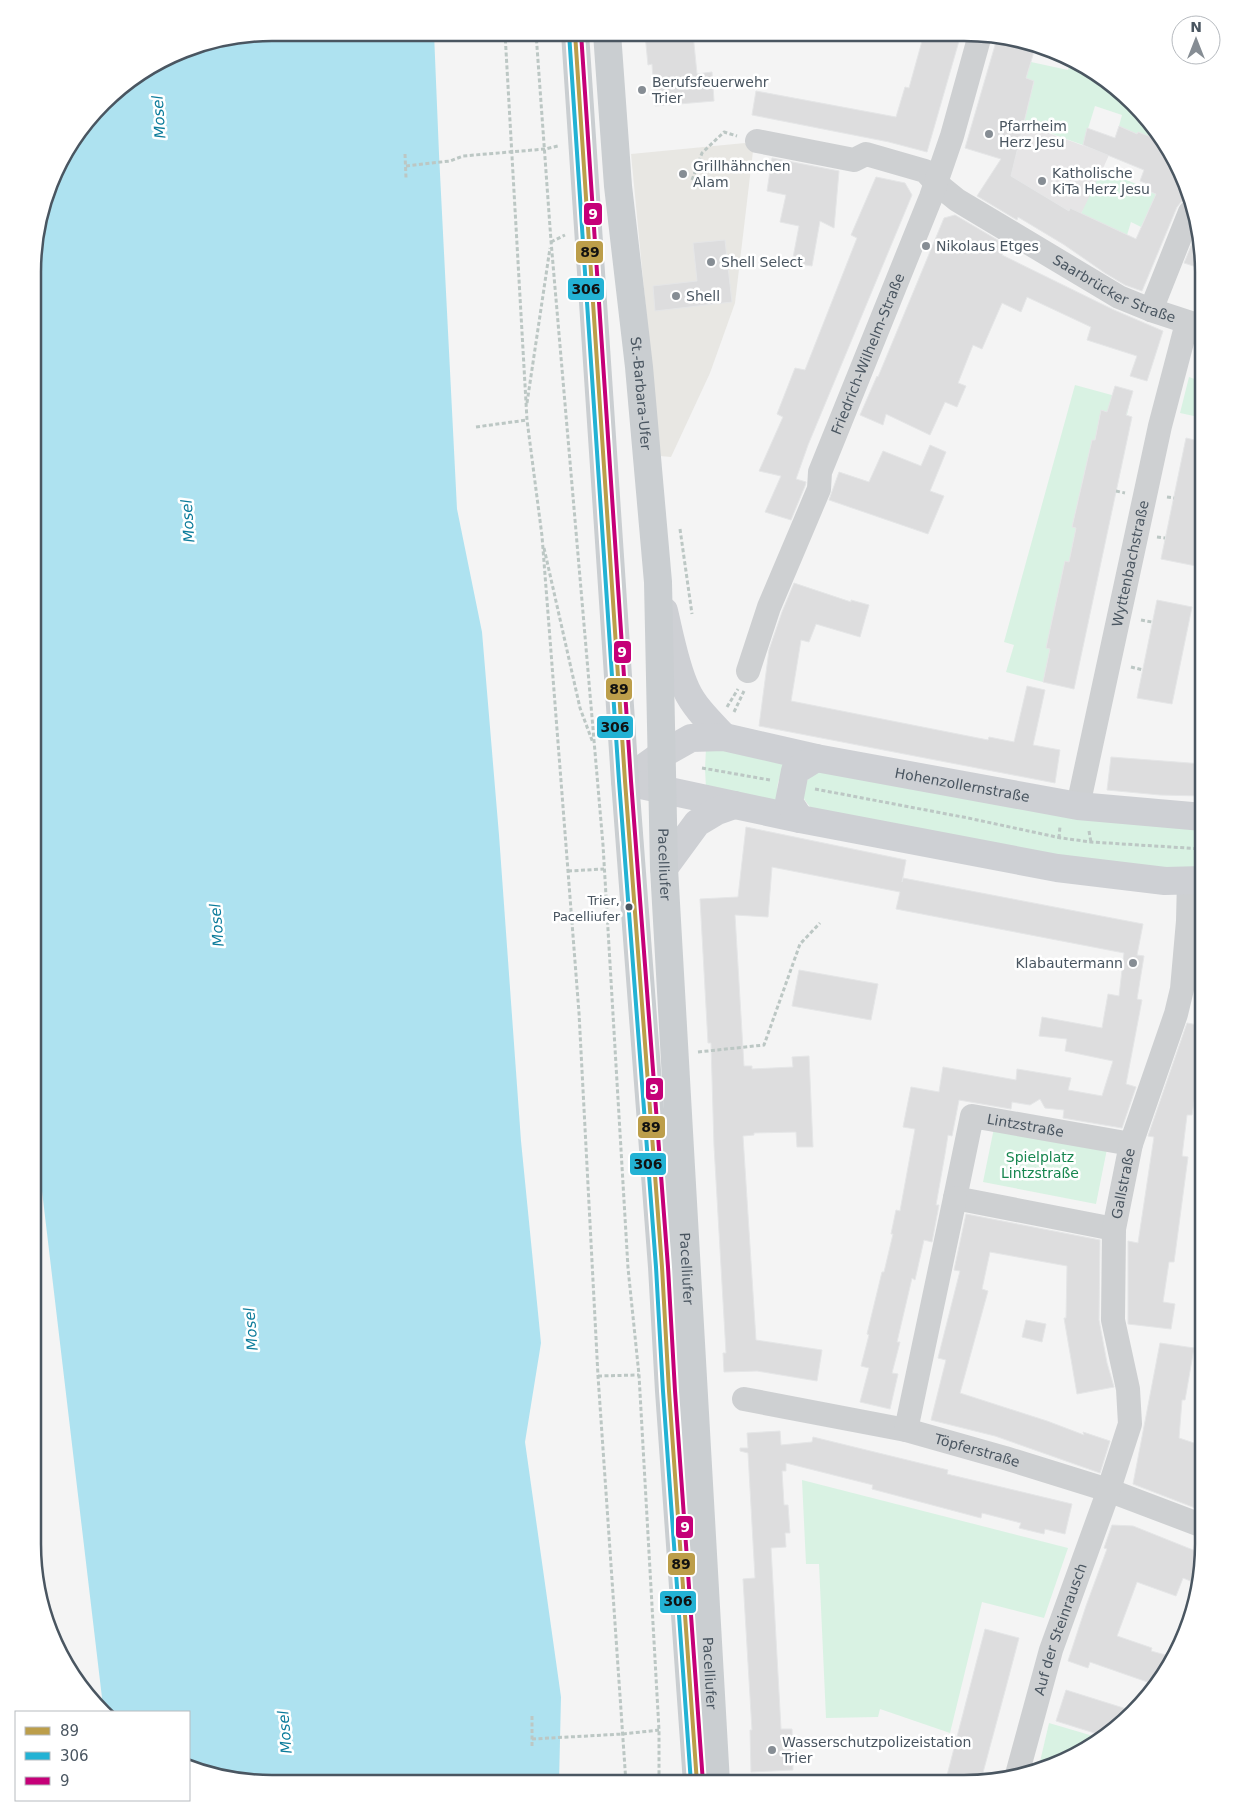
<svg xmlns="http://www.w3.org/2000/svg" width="1236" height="1816" font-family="'DejaVu Sans',sans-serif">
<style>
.commercial{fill:#e8e7e3}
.education{fill:#e6e5e6}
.green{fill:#d9f2e3}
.water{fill:#aee2f0}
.building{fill:#ddddde;stroke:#e5e6e7}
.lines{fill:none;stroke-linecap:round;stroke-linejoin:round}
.path{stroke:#bcc7c4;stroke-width:3;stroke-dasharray:4 2.5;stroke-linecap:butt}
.street{stroke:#ced0d2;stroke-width:24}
.secondary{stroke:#ced0d4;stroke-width:28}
.primary{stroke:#caced1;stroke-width:28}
.bus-1-casing{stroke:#fff;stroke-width:8}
.bus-2-casing{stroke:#fff;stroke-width:8}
.bus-3-casing{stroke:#fff;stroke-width:8}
.bus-1{stroke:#bc9e4a;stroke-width:4}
.bus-2{stroke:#23b2d4;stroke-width:4}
.bus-3{stroke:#c50078;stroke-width:4}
.poi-dot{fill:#868d94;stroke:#fff;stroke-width:2}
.bus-dot{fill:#4a5661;stroke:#fff;stroke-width:2}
.labels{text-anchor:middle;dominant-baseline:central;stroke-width:5;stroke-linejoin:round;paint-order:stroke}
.bus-label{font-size:13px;fill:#4a5661;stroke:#fff;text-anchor:end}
.poi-label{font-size:14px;fill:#4a5661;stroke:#fff;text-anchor:start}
.street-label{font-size:14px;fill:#4a5661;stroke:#fff}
.park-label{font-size:14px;fill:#17864f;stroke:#fff}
.water-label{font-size:15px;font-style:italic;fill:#0c7c9b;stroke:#fff}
.rim{fill:none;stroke:#4a5661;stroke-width:2.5}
.line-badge{stroke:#fff;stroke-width:2}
.badge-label{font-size:14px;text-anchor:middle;font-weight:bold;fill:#fff}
.pale-badge-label{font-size:14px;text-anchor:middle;font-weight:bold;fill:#111}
</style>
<rect width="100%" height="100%" fill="#f4f4f4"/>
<path class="commercial" d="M745,143L753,151L735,303L710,373L671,457L660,456L631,154Z"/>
<path class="education" d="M1024,124L1109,155L1088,202L1063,244L979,193L1002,159L1016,156Z"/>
<g class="green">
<path d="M1071,60L1110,82L1159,142L1158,143L1145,139L1146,135L1138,132L1137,134L1119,126L1122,115L1095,106L1083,145L1024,124L1028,104L1019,101L1032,90L1034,82L1026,78L1031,62L1068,70Z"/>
<path d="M1102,170L1146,188V190L1156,194L1141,227L1131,222L1127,235L1081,214Z"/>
<path d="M1189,377L1203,382V418L1180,413Z"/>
<path d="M1075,385L1130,400L1127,415L1101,411L1095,440H1092L1072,527L1076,528L1069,562L1065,561L1046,648L1050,649L1043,682L1006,672L1014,645L1004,642Z"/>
<path d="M706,748L794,762C777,776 776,782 778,804L706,788L705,769Z"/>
<path d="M815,771L1202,829L1200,872L1069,860L815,812C797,794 799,789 815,771Z"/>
<path d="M994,1128L1107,1149L1096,1204L983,1182Z"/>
<path d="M802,1480L1068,1548L1044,1618L982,1602L950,1733L880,1709L878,1717L826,1718L819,1564H806Z"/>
<path d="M1049,1723L1100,1738L1070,1759L1039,1766Z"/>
</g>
<path class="water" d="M272,33H434L439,154L457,509L482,632L499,835L521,1141L541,1343L525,1442L561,1697L559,1782L241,1781L189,1768V1712H108L103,1706L33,1115L35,240L64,152L114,92L195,45Z"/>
<g class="building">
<path d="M645,34H693L697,74L712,72L714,101L655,106L652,64L648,65Z"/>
<path d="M924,34H961L927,152L889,142L752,115L756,91L896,117L905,87L909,88Z"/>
<path d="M998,35L1036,45L1026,78L1034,81L1011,176L1069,211L1070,208L1136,239L1156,194L1146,190L1148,184L1140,181L1144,170L1083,145L1087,128L1115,138L1119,126L1137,134L1138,132L1156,139L1179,166L1187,199L1181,202L1177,207L1142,291L1125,285L1105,273L1063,244L1018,217L1017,220L977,196L1001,159L965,148Z"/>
<path d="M772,158L839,171L834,228L820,221L812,266L792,263L799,226L780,222L786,195L767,191Z"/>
<path d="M876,177L905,183L912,195L808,445L796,479L806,482L805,486L791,520L765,512L781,476L759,471L783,417L777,414L795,368L805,370L857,238L851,235Z"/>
<path d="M955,215L1006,245L1002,255L1114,310L1163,331L1147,381L1130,376L1137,356L1087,340L1091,327L1027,297L1021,312L1002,303L982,349L973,345L958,383L966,386L957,407L945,402L930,435L886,414L883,425L860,415L877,376L878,377L944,218Z"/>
<path d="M1195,236L1203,269L1184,263Z"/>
<path d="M725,240L732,302L655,311L653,286L697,281L693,243Z"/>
<path d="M1115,386L1133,391L1126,415L1132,417L1074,689L1043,682L1050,649L1046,648L1065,561L1069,562L1076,528L1072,527L1092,440H1095L1101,410L1107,412Z"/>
<path d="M1186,438L1203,442V529L1196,566L1161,559Z"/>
<path d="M930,445L946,452L930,491L944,496L928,534L829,500L839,472L869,482L883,451L921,466Z"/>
<path d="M794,583L851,602V600L869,605L860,637L816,624L809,642L801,640L791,701L988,740L989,737L1014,742L1027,686L1045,690L1033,745L1060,750L1055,783L759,726L769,650L782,612Z"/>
<path d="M1157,600L1192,607L1172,704L1137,698Z"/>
<path d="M1111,757L1203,764V796L1160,795L1107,790Z"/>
<path d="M746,827L906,860L902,882L903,878L1143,924L1137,955L1144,956L1137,999L1142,1000L1126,1084L1136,1087L1122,1128L1063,1118L1064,1110L1045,1108L1040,1099L1030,1105L1012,1102L1011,1109L959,1100L952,1136L948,1135L945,1154L936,1205H939L932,1242L924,1240L915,1280L912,1278L897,1342H900L892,1373L898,1374L890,1409L860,1402L869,1368L861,1366L869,1335L867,1334L882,1272H884L893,1234H891L896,1210L900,1211L915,1129L903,1127L911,1087L939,1092L943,1067L1016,1080L1017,1069L1071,1078L1068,1090L1102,1096L1113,1061L1065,1051L1067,1039L1039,1036L1042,1017L1102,1028L1108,994L1119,996L1124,953L896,909L900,892L772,867L768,917L735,915L744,1066H752V1069L793,1067L792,1057L809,1056L813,1147H797L796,1132L754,1133V1135L743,1136L756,1340L822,1350L817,1381L757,1371L724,1372L723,1353H726L714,1146L711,1043H708L700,899L738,897Z"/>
<path d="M799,970L878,984L871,1020L792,1006Z"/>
<path d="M1187,1023L1203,1026V1074H1202L1199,1095H1195L1192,1115H1187L1182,1156L1188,1157L1174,1262H1169L1163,1302L1175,1304L1171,1329L1128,1324V1241L1138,1243L1154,1137L1148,1136Z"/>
<path d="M966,1214L1100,1240L1099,1320L1107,1363L1114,1387L1077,1394L1064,1318H1066L1067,1266L990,1252L982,1289L988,1291L960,1393L1047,1421L1084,1435L1083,1432L1110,1441L1100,1473L995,1436L931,1420L946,1360L938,1358L960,1271L954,1270Z"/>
<path d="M1026,1320L1046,1324L1042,1342L1022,1337Z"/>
<path d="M1160,1343L1194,1348L1185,1400H1182L1179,1438L1203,1446V1511L1133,1484Z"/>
<path d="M780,1431L781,1445L812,1442L813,1437L948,1470L947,1474L1072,1504L1065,1534L1045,1529L1044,1534L1019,1528L1021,1523L982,1513L981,1518L872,1489L873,1485L786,1463V1471H782L784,1505H788L790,1533H785L786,1547L771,1548L781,1729H792L793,1770L751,1772L750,1730H752L743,1579L755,1578L748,1453L740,1451V1448H748L747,1433Z"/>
<path d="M1112,1525L1133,1526L1203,1554L1198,1584L1183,1578L1176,1596L1137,1582L1117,1636L1152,1648L1151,1651L1173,1657L1163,1677L1156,1685L1090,1662L1088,1668L1068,1661L1086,1606L1107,1549L1104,1548Z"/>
<path d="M985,1629L1019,1638L1005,1691L981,1780L964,1784L945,1783Z"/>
<path d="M1066,1690L1133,1711L1122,1724L1104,1736L1056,1721Z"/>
</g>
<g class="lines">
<g class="path">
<path d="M505,33L527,420L542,536L579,1013L598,1376L626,1783"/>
<path d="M536,33L551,241L603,845L628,1268L639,1375L659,1730V1783"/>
<path d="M405,154L406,178"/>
<path d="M406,166L450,161L463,156L545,149L558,146"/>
<path d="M692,180L702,153L724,132L737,136"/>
<path d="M551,242L565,235"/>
<path d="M527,403L550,248"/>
<path d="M476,427L527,420"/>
<path d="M1116,491L1125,493"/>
<path d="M1167,497L1174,498"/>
<path d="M680,529L692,614"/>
<path d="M1157,537L1165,538"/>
<path d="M544,548L580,708L593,743"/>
<path d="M1141,620L1152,622"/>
<path d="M1131,667L1143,670"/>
<path d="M727,707L738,689"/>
<path d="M734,712L744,691"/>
<path d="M702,768L770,780"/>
<path d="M815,789L968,818L1061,838L1091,842L1203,849"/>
<path d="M1089,831L1091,842"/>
<path d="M1059,838L1060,826"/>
<path d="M568,871L604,869"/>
<path d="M698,1052L764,1045L800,944L820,923"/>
<path d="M598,1376L639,1375"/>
<path d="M532,1716V1747"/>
<path d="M532,1739L623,1734L659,1730"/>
</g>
<g class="street">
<path id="s1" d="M757,141L854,160L866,154L925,171L936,183L957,200L1119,297L1151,310L1203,327"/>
<path d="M1151,310L1190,212"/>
<path id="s2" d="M748,671L769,607L819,489L820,472L931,197L952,136L980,35"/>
<path id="s3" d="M1078,806L1160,426L1187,323"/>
<path id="s4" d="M1114,1229L955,1198L972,1116L1131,1144"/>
<path id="s5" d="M744,1399L906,1430L1005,1458L1108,1490L1203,1526"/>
<path d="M906,1430L955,1198"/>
<path id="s6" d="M1018,1771L1051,1650L1106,1498L1130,1424L1128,1389L1113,1320L1114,1229L1131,1144L1176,1014L1182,989L1188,921L1189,880"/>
</g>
<g class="secondary">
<path d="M664,611C670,636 675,665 686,689C694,707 710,722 724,737"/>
<path id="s7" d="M625,781L661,755L691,738L724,737L816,758L1078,806L1203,817"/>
<path d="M641,785L800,819L1057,868L1165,881L1203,880"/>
<path d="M800,819L789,802L795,771L816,758"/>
<path d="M664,868L697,823L717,811L734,805"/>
</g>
<g class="primary">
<path d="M575,33L625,781L662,1267L669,1391L697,1783"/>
<path id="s8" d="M607,33L618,186L639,367L658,582L664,868L716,1783"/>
</g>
<defs>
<path id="bus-1" d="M575,33L625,781L662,1267L669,1391L697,1783"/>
<path id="bus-2" d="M569,33L619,781L656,1267L663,1391L691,1783"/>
<path id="bus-3" d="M581,33L631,781L668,1267L675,1391L703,1783"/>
</defs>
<use href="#bus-1" class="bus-1-casing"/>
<use href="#bus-2" class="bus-2-casing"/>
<use href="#bus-3" class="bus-3-casing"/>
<use href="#bus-1" class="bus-1"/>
<use href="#bus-2" class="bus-2"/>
<use href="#bus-3" class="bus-3"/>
</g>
<g class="poi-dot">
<circle cx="642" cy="90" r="5"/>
<circle cx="989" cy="134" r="5"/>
<circle cx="683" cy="174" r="5"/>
<circle cx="1042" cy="181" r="5"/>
<circle cx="926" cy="246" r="5"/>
<circle cx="711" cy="262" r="5"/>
<circle cx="676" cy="296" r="5"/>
<circle cx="1133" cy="963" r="5"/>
<circle cx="772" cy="1750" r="5"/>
</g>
<circle class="bus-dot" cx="629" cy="907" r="4.5"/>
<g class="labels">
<g class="bus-label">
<text x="620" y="900">Trier,<tspan x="620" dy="16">Pacelliufer</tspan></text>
</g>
<g class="poi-label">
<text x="652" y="82">Berufsfeuerwehr<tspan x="652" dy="16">Trier</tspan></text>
<text x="999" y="126">Pfarrheim<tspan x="999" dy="16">Herz Jesu</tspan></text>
<text x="693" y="166">Grillhähnchen<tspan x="693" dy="16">Alam</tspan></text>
<text x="1052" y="173">Katholische<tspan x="1052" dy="16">KiTa Herz Jesu</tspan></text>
<text x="936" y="246">Nikolaus Etges</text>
<text x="721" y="262">Shell Select</text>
<text x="686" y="296">Shell</text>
<text x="1123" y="963" text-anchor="end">Klabautermann</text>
<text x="782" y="1742">Wasserschutzpolizeistation<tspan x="782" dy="16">Trier</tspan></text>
</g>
<g class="street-label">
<text stroke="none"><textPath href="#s1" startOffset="398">Saarbrücker Straße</textPath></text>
<text stroke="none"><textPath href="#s2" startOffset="340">Friedrich-Wilhelm-Straße</textPath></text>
<text stroke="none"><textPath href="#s8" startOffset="362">St.-Barbara-Ufer</textPath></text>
<text stroke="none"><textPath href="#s3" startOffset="248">Wyttenbachstraße</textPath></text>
<text stroke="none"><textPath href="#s7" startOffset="355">Hohenzollernstraße</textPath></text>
<text stroke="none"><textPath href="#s8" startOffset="834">Pacelliufer</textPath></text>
<text stroke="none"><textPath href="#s4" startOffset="300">Lintzstraße</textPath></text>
<text stroke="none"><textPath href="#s6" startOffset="608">Gallstraße</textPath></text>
<text stroke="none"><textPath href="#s8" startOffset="1239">Pacelliufer</textPath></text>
<text stroke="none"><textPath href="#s5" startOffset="239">Töpferstraße</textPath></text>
<text stroke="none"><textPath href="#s6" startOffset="148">Auf der Steinrausch</textPath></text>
<text stroke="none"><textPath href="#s8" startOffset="1644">Pacelliufer</textPath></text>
</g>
<g class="park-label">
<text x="1040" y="1157">Spielplatz<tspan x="1040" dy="16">Lintzstraße</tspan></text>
</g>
<g class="water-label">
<text transform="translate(159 117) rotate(-94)">Mosel</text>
<text transform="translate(188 521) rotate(-94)">Mosel</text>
<text transform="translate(217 925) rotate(-95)">Mosel</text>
<text transform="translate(251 1329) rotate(-95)">Mosel</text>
<text transform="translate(285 1732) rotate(-95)">Mosel</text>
</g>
</g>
<path d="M0 0H1236V1816H0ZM272 41H964A231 231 0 0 1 1195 272V1544A231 231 0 0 1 964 1775H272A231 231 0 0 1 41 1544V272A231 231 0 0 1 272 41Z" fill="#fff" fill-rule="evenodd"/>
<path class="rim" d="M272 41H964A231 231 0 0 1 1195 272V1544A231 231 0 0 1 964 1775H272A231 231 0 0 1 41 1544V272A231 231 0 0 1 272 41Z"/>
<g class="line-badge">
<rect x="583" y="202" width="20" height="24" rx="5" fill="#c50078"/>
<rect x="575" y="240" width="29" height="24" rx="5" fill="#bc9e4a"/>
<rect x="567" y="277" width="38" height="24" rx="5" fill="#23b2d4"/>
<rect x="613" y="640" width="19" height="24" rx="5" fill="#c50078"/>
<rect x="605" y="677" width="28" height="24" rx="5" fill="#bc9e4a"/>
<rect x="596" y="715" width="38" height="24" rx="5" fill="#23b2d4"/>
<rect x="645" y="1077" width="19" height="24" rx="5" fill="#c50078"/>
<rect x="637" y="1115" width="29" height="24" rx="5" fill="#bc9e4a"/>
<rect x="629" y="1152" width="38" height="24" rx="5" fill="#23b2d4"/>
<rect x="675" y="1515" width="19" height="24" rx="5" fill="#c50078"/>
<rect x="667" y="1552" width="29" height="24" rx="5" fill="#bc9e4a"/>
<rect x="659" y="1590" width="38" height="24" rx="5" fill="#23b2d4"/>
</g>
<g class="badge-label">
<text x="593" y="219">9</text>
<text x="622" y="657">9</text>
<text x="654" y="1094">9</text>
<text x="685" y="1532">9</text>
</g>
<g class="pale-badge-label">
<text x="590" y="257">89</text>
<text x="586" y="294">306</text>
<text x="619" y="694">89</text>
<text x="615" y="732">306</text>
<text x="651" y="1132">89</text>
<text x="648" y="1169">306</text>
<text x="681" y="1569">89</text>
<text x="678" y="1606">306</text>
</g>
<rect x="15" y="1711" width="175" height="90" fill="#ffffff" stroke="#b7bbc0"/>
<rect x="25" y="1727" width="25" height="8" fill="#bc9e4a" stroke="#b7bbc0"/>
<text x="60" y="1736" font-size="15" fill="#4a5661">89</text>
<rect x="25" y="1752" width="25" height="8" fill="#23b2d4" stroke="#b7bbc0"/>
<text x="60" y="1761" font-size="15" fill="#4a5661">306</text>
<rect x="25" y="1777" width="25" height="8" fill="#c50078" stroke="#b7bbc0"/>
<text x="60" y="1786" font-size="15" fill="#4a5661">9</text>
<g transform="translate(1196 40)"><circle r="24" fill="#ffffff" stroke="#b7bbc0"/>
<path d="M0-4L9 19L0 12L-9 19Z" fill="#868d94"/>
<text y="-8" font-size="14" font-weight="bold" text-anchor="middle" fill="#4a5661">N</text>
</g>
</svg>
